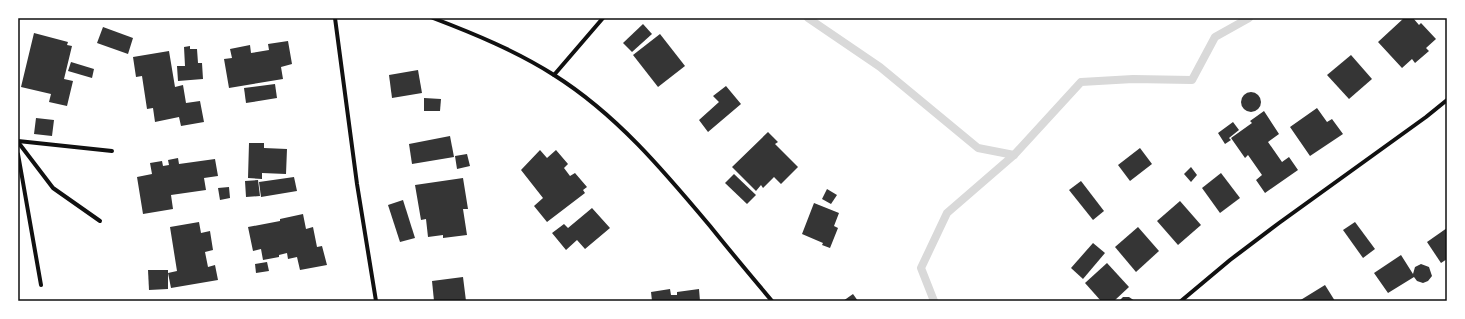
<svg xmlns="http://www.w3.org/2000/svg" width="1465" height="319" font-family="Commissioner,sans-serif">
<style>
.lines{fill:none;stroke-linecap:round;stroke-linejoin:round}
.stream{stroke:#d9d9d9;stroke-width:8}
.building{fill:#353535}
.minor{stroke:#111;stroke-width:4}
.neatline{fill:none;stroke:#111;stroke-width:1.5}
</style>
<rect width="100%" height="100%" fill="#fff"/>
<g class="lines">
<g class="stream">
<path d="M808,18L880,67L978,148L1014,155"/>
<path d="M934,301L921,268L947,213L1014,155L1081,82L1133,79L1192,80L1215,37L1249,18"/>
</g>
</g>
<g class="building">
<path d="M1404,18H1413L1419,25L1421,23L1436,39L1426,48L1429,51L1415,63L1412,59L1402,68L1378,42Z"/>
<path d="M643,24L652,34L632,52L623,43Z"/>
<path d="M103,27L133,38L128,54L97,43Z"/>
<path d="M34,33L68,42L67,45L72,46L64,79L73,81L67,106L49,102L51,94L21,87Z"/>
<path d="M660,34L685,66L658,87L633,55Z"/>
<path d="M288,41L292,64L281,67L283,79L229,88L224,59L232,58L230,49L250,45L251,53L269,50L268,44Z"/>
<path d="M190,46V49H197L198,63H202L203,79L178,81L177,66H185L184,47Z"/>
<path d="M169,51L175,87L183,85L186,103L200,101L204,122L181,126L179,117L155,122L153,108L147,109L142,76L136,77L133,57Z"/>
<path d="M1351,55L1372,79L1349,99L1327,75Z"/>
<path d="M71,62L94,69L92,78L68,71Z"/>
<path d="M418,70L422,93L392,98L389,75Z"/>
<path d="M275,84L277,98L246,103L244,88Z"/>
<path d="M726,86L741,104L708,132L699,120L719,102L713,96Z"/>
<circle cx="1251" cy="102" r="10"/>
<path d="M424,98L441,99L440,111H424Z"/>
<path d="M1317,108L1327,122L1332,119L1343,134L1310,156L1290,127Z"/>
<path d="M1264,111L1279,134L1268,142L1282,162L1289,157L1298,170L1265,193L1256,180L1262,175L1248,155L1245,158L1231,138L1252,123L1250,121Z"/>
<path d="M36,118L54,120L52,136L34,134Z"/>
<path d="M1233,122L1239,130L1229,138L1231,140L1225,144L1218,133Z"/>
<path d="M768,132L778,142L775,144L798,167L781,184L774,177L763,188L761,185L756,191L732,167Z"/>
<path d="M450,136L454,157L412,164L409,144Z"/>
<path d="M249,143H264V148L287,149L286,174L262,173V179L248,178Z"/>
<path d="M1140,148L1152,164L1130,181L1118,165Z"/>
<path d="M540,150L547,158L556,150L568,164L564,168L570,176L575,173L587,187L583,190L585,193L547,222L534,206L543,198L521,170Z"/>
<path d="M467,154L470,166L457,169L455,156Z"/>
<path d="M178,158L179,164L215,159L218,176L204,178L206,190L171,195L173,209L143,214L137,177L152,174L150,163L162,161L163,166L169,165L168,160Z"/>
<path d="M1191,167L1197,175L1191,182L1184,174Z"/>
<path d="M1221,173L1240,198L1220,213L1202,188Z"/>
<path d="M734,174L756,195L747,204L725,183Z"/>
<path d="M294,177L297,191L261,197L259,182Z"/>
<path d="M463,178L468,209H463L467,235L443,238V235L428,237L426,219L421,220L415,185Z"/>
<path d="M258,180L260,196L246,197L245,181Z"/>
<path d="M1081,181L1104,211L1093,220L1069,190Z"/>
<path d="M229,187L230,198L220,200L218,188Z"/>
<path d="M827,189L837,195L831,204L822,199Z"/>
<path d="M403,200L415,238L400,242L388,205Z"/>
<path d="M1180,201L1201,225L1178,245L1157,221Z"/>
<path d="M814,203L839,213L834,226L838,228L830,248L822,245L823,243L802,234Z"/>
<path d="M592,208L610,228L585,249L577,240L566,250L552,233L564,224L568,228Z"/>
<path d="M303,214L306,229L313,227L317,247L322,246L327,265L300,270L297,257L288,259L287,253L279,255V257L263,260L261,249L253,251L248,227L280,221V219Z"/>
<path d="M199,222L201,233L210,231L213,250L205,252L208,267L215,265L218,280L171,288L168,273L177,271L170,227Z"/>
<path d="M1355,222L1375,249L1363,258L1343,230Z"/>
<path d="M1138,227L1159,251L1136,272L1115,247Z"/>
<path d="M1447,228V259L1441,263L1427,242Z"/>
<path d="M1093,243L1105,253L1083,279L1071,268Z"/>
<path d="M1401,255L1413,274L1415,267L1421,264L1429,267L1432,276L1428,281L1423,283L1417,281L1414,277L1388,293L1374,273Z"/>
<path d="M267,262L269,271L256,273L255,264Z"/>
<path d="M1107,263L1129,287L1114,301H1101L1085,283Z"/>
<path d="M148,270H168V289L149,290Z"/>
<path d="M463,277L466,301H434L432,281Z"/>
<path d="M1325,285L1335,301H1299Z"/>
<path d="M670,289L671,295H677V292L699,289L700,301H652L651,292Z"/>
<path d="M853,294L858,301H843Z"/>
<path d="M1123,297H1129L1135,301H1119Z"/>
</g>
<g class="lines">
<g class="minor">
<path d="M335,18L357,184L376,301"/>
<path d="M433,18C475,34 516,51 554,75C616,114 663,170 710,226C730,251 751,276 772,301"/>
<path d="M554,75L603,18"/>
<path d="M18,141L112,151"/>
<path d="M18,142L53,188L100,221"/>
<path d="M18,154L41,285"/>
<path d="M1181,301L1230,260L1279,223L1426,117L1447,100"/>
</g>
</g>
<rect width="1465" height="319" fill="none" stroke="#ffffff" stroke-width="38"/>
<rect x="19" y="19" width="1427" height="281" class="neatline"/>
</svg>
